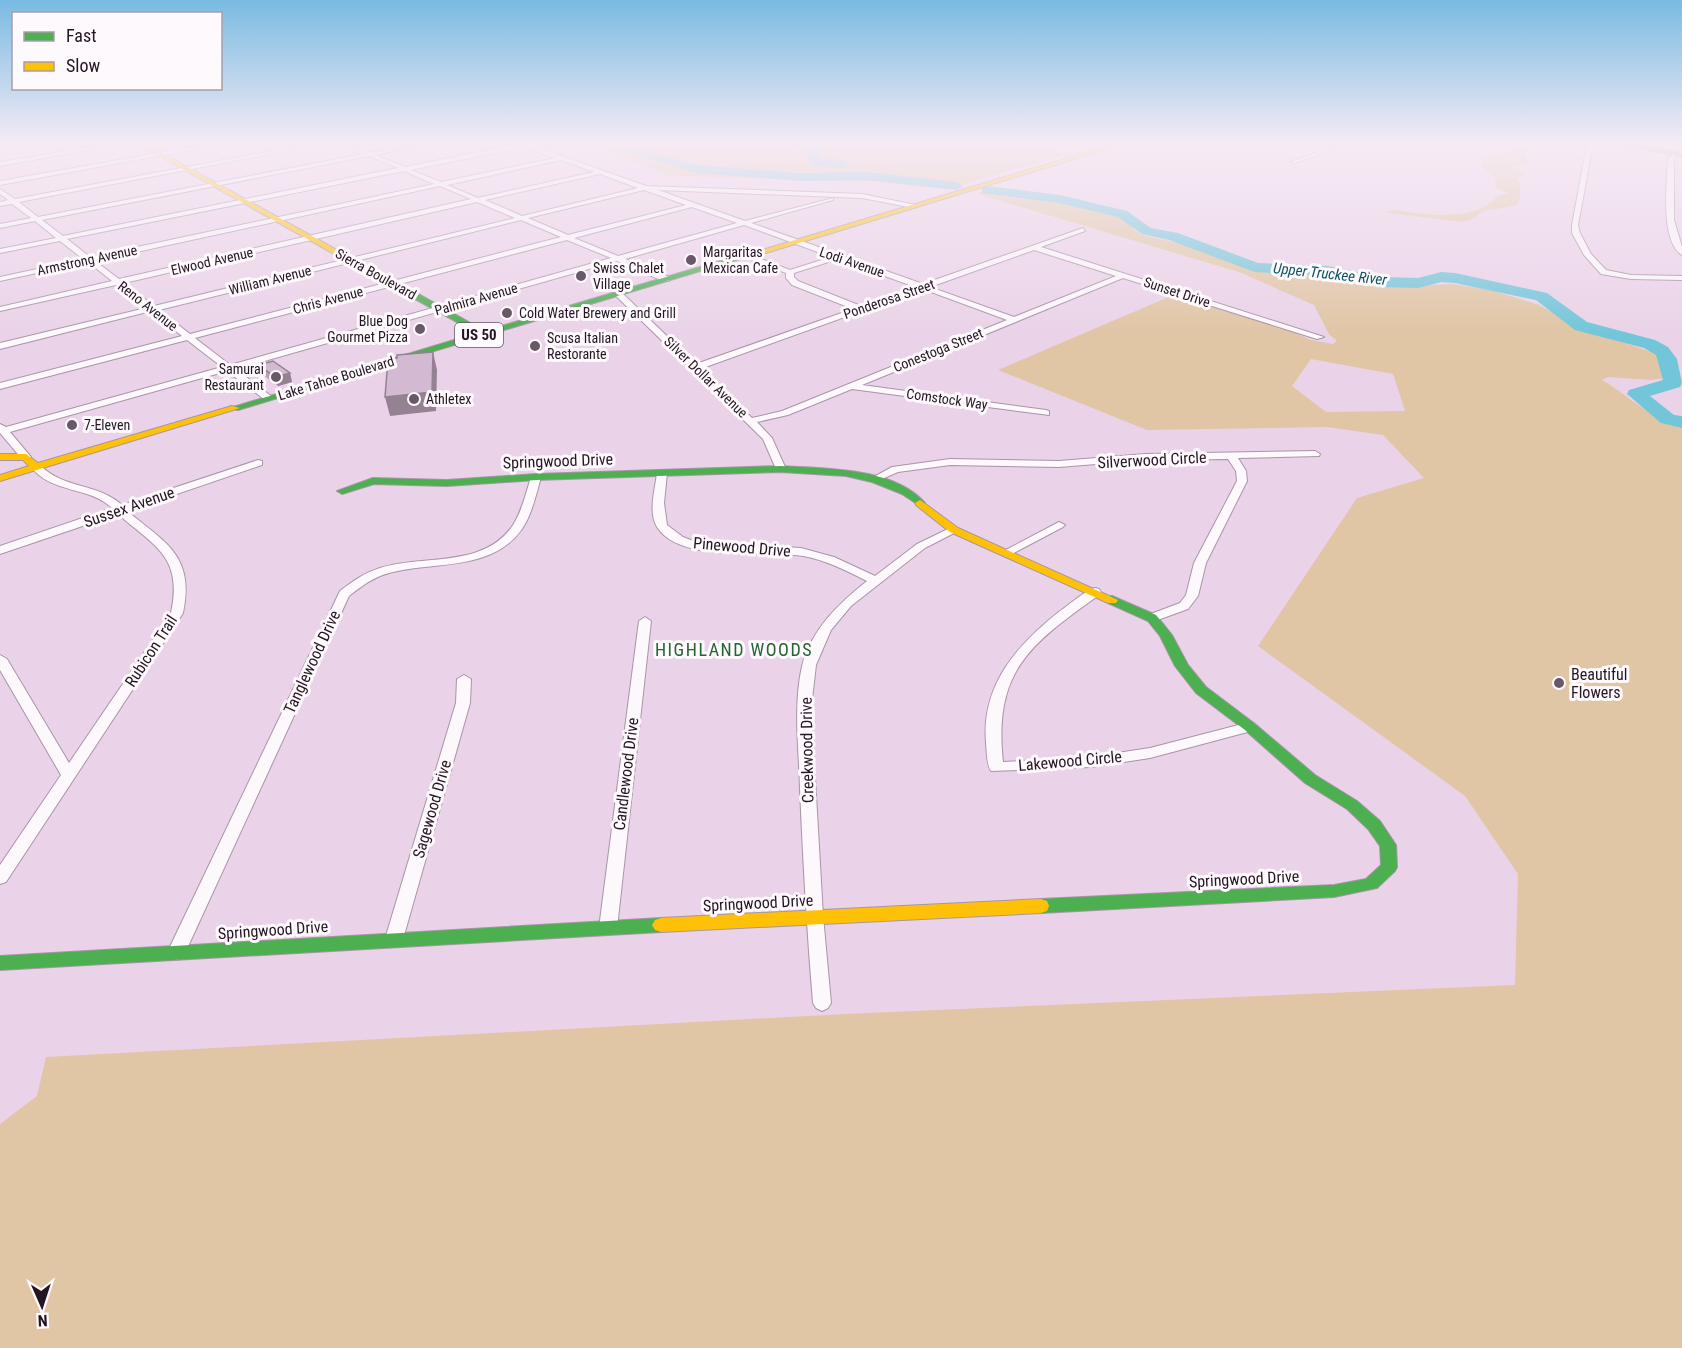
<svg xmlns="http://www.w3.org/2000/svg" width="1682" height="1348" font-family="'Roboto Condensed',sans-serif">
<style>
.green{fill:#e0c6a5;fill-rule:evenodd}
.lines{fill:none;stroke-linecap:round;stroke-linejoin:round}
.river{fill:#73c6d9;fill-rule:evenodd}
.street-casing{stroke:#a796a5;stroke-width:2}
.fast-casing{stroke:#a796a5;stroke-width:2}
.slow-casing{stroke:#a796a5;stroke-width:2}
.street{fill:#fcf8fc;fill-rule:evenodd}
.fast{fill:#4caf50;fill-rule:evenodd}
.slow{fill:#ffc107;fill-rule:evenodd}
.wall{fill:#b59fb4}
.shaded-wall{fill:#948292}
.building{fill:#d3b9d1;stroke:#948292;stroke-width:1.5}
.poi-dot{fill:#695868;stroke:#fdf9fc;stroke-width:2}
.labels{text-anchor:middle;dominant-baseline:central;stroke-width:6;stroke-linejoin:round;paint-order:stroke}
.far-poi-label{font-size:14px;fill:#241523;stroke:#fdf9fc;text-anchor:start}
.far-street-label{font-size:14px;fill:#241523;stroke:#fdf9fc}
.far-water-label{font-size:15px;font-style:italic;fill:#0b5660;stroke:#fdf9fc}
.shield{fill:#fdf9fc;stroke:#655964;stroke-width:1.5}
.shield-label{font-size:15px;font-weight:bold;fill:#241523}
.street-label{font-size:16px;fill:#241523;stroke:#fdf9fc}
.poi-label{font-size:16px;fill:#241523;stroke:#fdf9fc;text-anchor:start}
.neighbourhood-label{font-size:18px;letter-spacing:1.5px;fill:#256434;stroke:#fdf9fc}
</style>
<rect width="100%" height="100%" fill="#ead3e8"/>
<g class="green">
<path d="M612,144H1033L1073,153L946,189L871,181L670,176L602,151L609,149Z"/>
<path d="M1519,144H1537L1525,153L1528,163L1509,167L1526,174L1517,179C1522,186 1521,199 1516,206L1484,211L1471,220L1461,222L1389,213L1388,211L1396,210C1424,215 1478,222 1497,196L1509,193L1496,188L1495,176L1485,171L1481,162C1492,153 1507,153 1519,144Z"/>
<path d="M981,192L1018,199L1051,200L1120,217L1127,220L1134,230L1146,236L1186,245L1245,267L1269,273L1325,274L1387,287L1452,284L1491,290L1539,305L1579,327L1657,354L1666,378L1651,380L1608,377L1602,380C1629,396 1651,419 1682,425V1348H0V1124L37,1096L46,1057L845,1014L1515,985L1518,874L1465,796L1258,646L1357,498L1424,478L1383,435L1327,427L1147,430L998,370L1178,293L1291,331L1311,340L1333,344L1337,341L1329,334L1314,305L1239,272L977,194ZM1311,359L1393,374L1405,411L1326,412L1292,386Z"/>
</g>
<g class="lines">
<g class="river">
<path d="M624,144H636L639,150L698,165L799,173L867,172L957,182L963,186L957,190L867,180L799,181L698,173L630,154Z"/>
<path d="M790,144L815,147L821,154L820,159L844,160L850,164L844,168L810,165L807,151Z"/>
<path d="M987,186L1060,195L1127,211L1151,228L1178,233L1258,263L1328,266L1382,277L1418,278L1441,272L1455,273L1547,293L1587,322L1655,340L1668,347L1677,359L1682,383L1680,387L1650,396L1674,415L1682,416V428L1661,423L1627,394L1629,390L1663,380L1656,355L1644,348L1575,330L1536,300L1455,283L1441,282L1418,288L1382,287L1328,276L1255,272L1169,240L1142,234L1118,217L1059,203L982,193V187Z"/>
</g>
<defs>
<g id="street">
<path d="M19,144L0,149V145Z"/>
<path d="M106,144H121L0,166V162Z"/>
<path d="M209,144H223L0,185V181Z"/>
<path d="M310,144H323L19,202L38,217L363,154L342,144C353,144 359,151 369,152C382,154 409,144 426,144L376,155L405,167L518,144H528L646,186L862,194L916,205L914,208L862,198L658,190L745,221L833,198V200L751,223L923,284L1083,228L1085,231L1041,247L1324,337L1317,339L1123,278L862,385L1046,410L1049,411V415L852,389L788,415L757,422L772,438L786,469L781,472L776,469L763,439L614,294L621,292L696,364L853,309L792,285L786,278V273L752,260L759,258L790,270L831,257L744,225L625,259L669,277V281H663L617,261L236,369L271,396V400H265L227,371L10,432L31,457L30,459H22L0,433V424L6,427L222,367L187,340L0,389V383L182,336L151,311L0,349V343L146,308L116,285L0,311V307L112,281L88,262L0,281V277L83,259L60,241L0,253V249L56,238L35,221L0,228V224L31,218L12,204L0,206V202L8,200L0,194V189L15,199ZM524,147L555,158L441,182L411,170ZM369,156L398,168L63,236L42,220ZM561,160L594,172L478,198L447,185ZM404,171L434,184L90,257L67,239ZM600,174L638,188L522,216L485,200ZM440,186L471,199L119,279L95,261ZM644,190L686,205L568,235L528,218ZM477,202L515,218L154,306L124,283ZM692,207L737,223L618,256L574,238ZM521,220L561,237L190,334L159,310ZM567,240L611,258L230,365L195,338ZM1034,250L1116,276L1014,317L930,287ZM838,259L915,287L861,306L798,281L794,277V273ZM923,289L1007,320L782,411L752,418L700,369Z"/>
<path d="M1341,144H1350L1295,163L1290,162Z"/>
<path d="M1587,144H1593L1578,225L1580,233L1591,254L1606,270L1631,275L1682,276V280L1631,279L1601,274L1584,255L1572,233V225Z"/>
<path d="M1675,152L1678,154L1674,159V220L1682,247V255C1660,241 1667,183 1668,159Z"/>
<path d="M1315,451L1320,454L1319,456L1238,458L1246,471L1247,481L1206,563L1198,596L1188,609L1152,622L1146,618L1148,615L1180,603L1186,595L1194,563L1237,481L1236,471L1228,459L1146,460L1059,467L950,465L898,472L875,482L870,479L892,467L950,459L1059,461L1146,454Z"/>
<path d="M258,460L262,461V465L127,511C166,543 195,556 183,613L6,882L0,884V865L61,775L0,670V655L7,659L69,763L171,613C183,556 155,547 118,514L0,554V546L112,508C89,486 52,494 31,467L36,464L40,465C63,489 98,483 122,505Z"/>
<path d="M662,470L667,473L664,503L667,525L683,537L696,542L801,548L834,557L875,576L917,544L950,528L954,527L960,530L925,548L851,606L831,630L816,665L811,708L823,916L831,1003L828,1008L822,1011L816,1008L813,1003C807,932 803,861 800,789C799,749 793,706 802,666C811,630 839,603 867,581C847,571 826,560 803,556C766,549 680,564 657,527C648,512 655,490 657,473Z"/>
<path d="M536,474L541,477C536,495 532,514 522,529C492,572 434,561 389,573C373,577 362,586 349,596L185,953L182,958L176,960L170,958L167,953L340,591C353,581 364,573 380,568C423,554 484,569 513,525C522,511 526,493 531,477Z"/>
<path d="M1059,522L1065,525L1063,527L1010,555L1006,557L1000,553Z"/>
<path d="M1095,588L1099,589L1101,592L1099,595C1031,644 993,670 1003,762L1091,757L1150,748L1250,722L1255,724L1257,727L1255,730L1150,758L1091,767L991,771C986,763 987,752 986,743C981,685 1017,645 1060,611C1070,604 1083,592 1095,588Z"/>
<path d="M645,617L651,621L617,928L614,933L608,935L602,933L599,928L639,621Z"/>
<path d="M464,675L471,679L470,703L403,939L400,944L394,946L388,944L385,939L456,703L457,679Z"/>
</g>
<g id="fast">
<path d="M1619,144H1633L1682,153V157Z"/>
<path d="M760,249L767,251L238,410L230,408L477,333L393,287V283H399L485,331Z"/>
<path d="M781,466C826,469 893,467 925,503L920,506L902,494L872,482L846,476L781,472L536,480L447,486L374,484L342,494L337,491L373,478L447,480L536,474Z"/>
<path d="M1112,596L1156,615L1172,635L1188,665L1206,687L1255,724L1315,775L1357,801L1380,821L1396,845L1397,867L1395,871L1377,888L1334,897L1041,913L1035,911L1033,906L1035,901L1041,899L1334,885L1366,879L1381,865L1380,846L1368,829L1347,809L1305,783L1245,730L1196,693L1175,666L1160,636L1148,621L1108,603L1106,600L1108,597Z"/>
<path d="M661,918L667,920L670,925L667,930L661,932L0,970V956Z"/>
</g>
<g id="slow">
<path d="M138,144H146L400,285L393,287Z"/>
<path d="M1114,144H1124L766,253L759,251Z"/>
<path d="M232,406L240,408L0,481V475L29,466L23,460H0V454H26L38,463Z"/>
<path d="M920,500L958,528L1118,600L1116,603H1108L950,532L916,505L915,503Z"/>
<path d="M1041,899L1047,901L1049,906L1047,911L1041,913L661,932L655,930L652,925L655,920L661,918Z"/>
</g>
</defs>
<use href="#street" class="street-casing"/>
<use href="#fast" class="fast-casing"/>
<use href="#slow" class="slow-casing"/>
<use href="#street" class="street"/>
<use href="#fast" class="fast"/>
<use href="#slow" class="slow"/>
</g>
<path class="wall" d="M259,365L290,373L292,382L278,386L262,374Z"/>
<g class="shaded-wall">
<path d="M433,352L437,370L436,411L390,416L385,397Z"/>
<path d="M290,373L292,382L278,386L275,377Z"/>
</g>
<g class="building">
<path d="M433,352L432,392L385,397L388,359L397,358V355Z"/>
<path d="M273,361L290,373L275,377L259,365Z"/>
</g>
<linearGradient id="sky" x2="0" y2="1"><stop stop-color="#79bbe2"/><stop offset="0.43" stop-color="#f6ebf5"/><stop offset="1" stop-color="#f6ebf5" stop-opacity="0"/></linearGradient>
<rect width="1682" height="333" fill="url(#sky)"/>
<g class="poi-dot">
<circle cx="691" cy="260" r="6"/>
<circle cx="581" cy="276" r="6"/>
<circle cx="507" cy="313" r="6"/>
<circle cx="420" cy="329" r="6"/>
<circle cx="535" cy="346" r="6"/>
<circle cx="276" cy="377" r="6"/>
<circle cx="414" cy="399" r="6"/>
<circle cx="72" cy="425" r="6"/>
<circle cx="1559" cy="683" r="6"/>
</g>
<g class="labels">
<g class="far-poi-label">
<text x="703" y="252">Margaritas<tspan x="703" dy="16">Mexican Cafe</tspan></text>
<text x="593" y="268">Swiss Chalet<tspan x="593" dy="16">Village</tspan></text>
<text x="519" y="313">Cold Water Brewery and Grill</text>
<text x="408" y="321" text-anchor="end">Blue Dog<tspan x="408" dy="16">Gourmet Pizza</tspan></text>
<text x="547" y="338">Scusa Italian<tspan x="547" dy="16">Restorante</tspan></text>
<text x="264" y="369" text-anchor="end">Samurai<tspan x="264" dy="16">Restaurant</tspan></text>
<text x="426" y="399">Athletex</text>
<text x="84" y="425">7-Eleven</text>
</g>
<g class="far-street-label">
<text transform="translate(87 260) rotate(-12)">Armstrong Avenue</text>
<text transform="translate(212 261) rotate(-13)">Elwood Avenue</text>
<text transform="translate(852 262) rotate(19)">Lodi Avenue</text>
<text transform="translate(376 274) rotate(29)">Sierra Boulevard</text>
<text transform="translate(270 280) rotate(-14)">William Avenue</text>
<text transform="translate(1177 292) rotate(18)">Sunset Drive</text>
<text transform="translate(476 299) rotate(-16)">Palmira Avenue</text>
<text transform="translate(889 299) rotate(-19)">Ponderosa Street</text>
<text transform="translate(328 300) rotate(-15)">Chris Avenue</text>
<text transform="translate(148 306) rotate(38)">Reno Avenue</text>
<text transform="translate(938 350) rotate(-22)">Conestoga Street</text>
<text transform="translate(706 377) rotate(44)">Silver Dollar Avenue</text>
<text transform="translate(336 378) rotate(-17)">Lake Tahoe Boulevard</text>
<text transform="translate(947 399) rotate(8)">Comstock Way</text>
</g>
<g class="far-water-label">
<text transform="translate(1330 274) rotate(6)">Upper Truckee River</text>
</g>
<rect class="shield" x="455" y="323" width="48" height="24" rx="4.5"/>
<g class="shield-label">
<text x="479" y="335">US 50</text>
</g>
<g class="street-label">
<text transform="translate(1152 460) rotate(-3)">Silverwood Circle</text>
<text transform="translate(558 461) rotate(-2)">Springwood Drive</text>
<text transform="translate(129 507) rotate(-19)">Sussex Avenue</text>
<text transform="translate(742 547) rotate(5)">Pinewood Drive</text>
<text transform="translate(151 651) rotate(-57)">Rubicon Trail</text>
<text transform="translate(312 662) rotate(-65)">Tanglewood Drive</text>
<text transform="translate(807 750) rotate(-91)">Creekwood Drive</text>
<text transform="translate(1070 761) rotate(-5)">Lakewood Circle</text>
<text transform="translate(626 774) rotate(-83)">Candlewood Drive</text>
<text transform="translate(432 809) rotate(-74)">Sagewood Drive</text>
<text transform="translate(1244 879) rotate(-3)">Springwood Drive</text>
<text transform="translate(758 903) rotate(-3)">Springwood Drive</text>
<text transform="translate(273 930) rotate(-4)">Springwood Drive</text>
</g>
<g class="poi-label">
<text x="1571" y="674">Beautiful<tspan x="1571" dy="18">Flowers</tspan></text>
</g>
<g class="neighbourhood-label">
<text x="734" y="649">HIGHLAND WOODS</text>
</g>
</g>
<rect x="12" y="12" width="210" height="78" fill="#fdf9fc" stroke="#a69ea5" stroke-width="1.5"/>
<rect x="24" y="32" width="30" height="9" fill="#4caf50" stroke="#a69ea5" stroke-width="1.5"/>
<text x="66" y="42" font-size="18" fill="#241523">Fast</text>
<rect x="24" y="62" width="30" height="9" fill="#ffc107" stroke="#a69ea5" stroke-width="1.5"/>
<text x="66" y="72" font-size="18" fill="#241523">Slow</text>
<g transform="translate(42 1306) rotate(177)" stroke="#fdf9fc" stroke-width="4.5" paint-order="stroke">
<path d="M0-4.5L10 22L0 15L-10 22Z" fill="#241523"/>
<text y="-9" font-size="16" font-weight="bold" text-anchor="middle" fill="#241523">N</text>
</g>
</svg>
